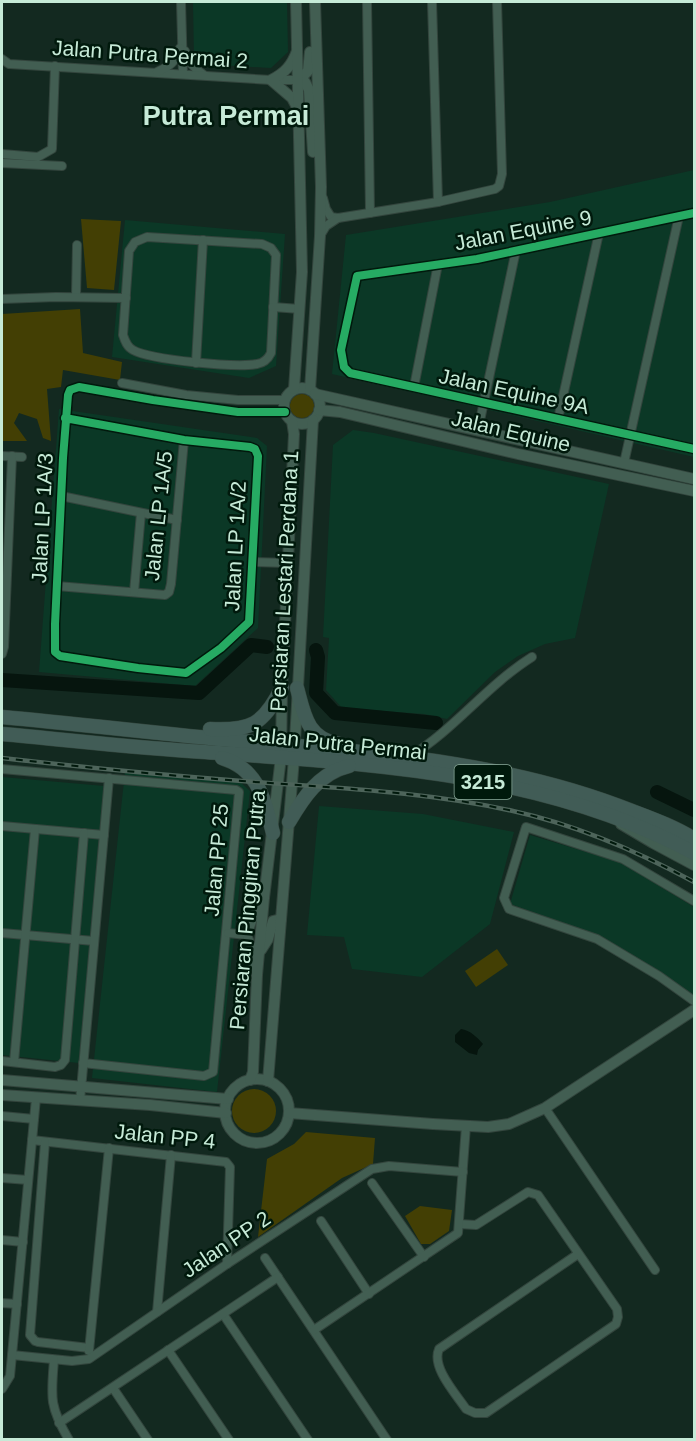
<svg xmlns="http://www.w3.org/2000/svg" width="696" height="1441" font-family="Helvetica,sans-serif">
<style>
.built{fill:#0b3826}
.green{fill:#433f04}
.water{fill:#06150e}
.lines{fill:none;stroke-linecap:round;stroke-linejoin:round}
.river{stroke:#06150e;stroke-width:14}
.minor-casing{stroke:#33453d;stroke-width:10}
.tertiary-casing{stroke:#33453d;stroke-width:12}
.primary-casing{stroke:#33453d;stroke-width:15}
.minor{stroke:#425e52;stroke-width:8}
.tertiary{stroke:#425e52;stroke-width:10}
.primary{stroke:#415c56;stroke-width:14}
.rail-casing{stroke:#4d645a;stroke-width:4.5}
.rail{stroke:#00190c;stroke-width:2;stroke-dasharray:7;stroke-linecap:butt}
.cycleway-casing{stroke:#00190c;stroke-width:11}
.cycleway{stroke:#26ab63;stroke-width:8}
.labels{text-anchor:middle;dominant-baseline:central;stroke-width:5;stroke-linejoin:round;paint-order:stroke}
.shield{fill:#00190c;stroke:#8bab9a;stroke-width:1.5}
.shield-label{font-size:20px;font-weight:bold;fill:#c6ead7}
.street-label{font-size:21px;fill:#c6ead7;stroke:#00190c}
.district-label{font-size:27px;font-weight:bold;fill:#c6ead7;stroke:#00190c}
</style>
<rect width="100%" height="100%" fill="#132920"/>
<g class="built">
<path d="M193,2H287L288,52L271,68L200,64L194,58Z"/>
<path d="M694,170V457L332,374L346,235L550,202Z"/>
<path d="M125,220L285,234L276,366L249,378L112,357Z"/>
<path d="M59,409L257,438L267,446L258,628L195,686L39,672Z"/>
<path d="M353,430L374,433L609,484L575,638L545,644L518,656L495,672L447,719L424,714L342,708L326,690L329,638L323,637L333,445Z"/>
<path d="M125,772L238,780L250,791L217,1092L92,1078Z"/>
<path d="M2,777L104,786L79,1063L2,1055Z"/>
<path d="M319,806L423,814L514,832L490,924L422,977L352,969L344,937L307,935Z"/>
<path d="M530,835L620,862L694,907V996L657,970L594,934L510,904Z"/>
</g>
<g class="green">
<path d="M81,219L121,221L114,290L87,288Z"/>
<path d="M80,309L83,353L122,362L120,380L63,370L61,387L47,389L51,441L43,438L37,419L19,413L14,423L27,441H2V314Z"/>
<circle cx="302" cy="406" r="12"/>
<path d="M497,949L508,965L476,987L465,971Z"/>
<circle cx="254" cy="1111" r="22"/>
<path d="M306,1132L375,1138L373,1164L342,1178L258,1237L267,1159L294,1144Z"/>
<path d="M420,1206L452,1210L449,1231L430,1244H421L405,1216Z"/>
</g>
<path class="water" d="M461,1029C470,1030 478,1038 483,1044L478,1050L477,1055L469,1053L455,1042V1035Z"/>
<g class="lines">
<g class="river">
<path d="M316,650L318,657L316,693L335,713L436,723"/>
<path d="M2,680L199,693L251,645L267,647"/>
<path d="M657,792L694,810"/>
</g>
<defs>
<g id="minor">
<path d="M181,2L183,74"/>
<path d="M367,2L370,213"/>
<path d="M432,2L438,202"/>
<path d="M185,51C188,62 194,69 204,75"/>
<path d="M2,59L9,64L271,80H299"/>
<path d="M157,72C170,66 176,62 180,48"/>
<path d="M2,154L38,157L52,149L55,66"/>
<path d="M2,163L62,166"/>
<path d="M323,198L326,209L331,217L338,218L438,202L495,189L499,186L502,174L497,2"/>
<path d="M694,213L477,259L357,276L341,350L344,367L350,373L694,449"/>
<path d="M320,236L326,226L338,218"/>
<path d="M147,237L262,244L271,248L276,255L271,353C268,359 264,363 257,364C237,368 151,360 133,350C127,347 125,341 123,335L129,251L135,242Z"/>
<path d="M76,297L77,245"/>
<path d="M2,299L56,297L126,298"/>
<path d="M273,307L300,309"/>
<path d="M196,363L203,240"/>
<path d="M122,383L186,395L238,400H285"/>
<path d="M414,387L438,264"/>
<path d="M65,418L184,440L250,447L255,449L258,456L249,622L221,648L186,673L138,668L60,656L55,652V624L63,458L68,395L70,390L79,387L153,400L238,412H285"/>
<path d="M558,419L599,233"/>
<path d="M478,430L516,250"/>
<path d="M2,456L22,457"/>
<path d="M624,463L679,216"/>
<path d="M61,496L177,520"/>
<path d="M253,562L288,563"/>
<path d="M57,586L165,595L169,592L171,584L184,440"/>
<path d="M134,592L141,513"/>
<path d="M2,654L4,647L12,456"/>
<path d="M409,757C454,730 486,686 532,657"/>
<path d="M2,769L236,790L239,792L213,1072L204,1076L83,1063"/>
<path d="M2,826L104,835"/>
<path d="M694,901L623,859L526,827L504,898L509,909L597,939L659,976L694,1001"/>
<path d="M2,933L94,941"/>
<path d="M228,933L247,935"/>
<path d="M247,935L252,947V963L257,974"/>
<path d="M247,935L256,911L263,900"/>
<path d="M2,1061L55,1067L61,1065L65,1060L84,833"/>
<path d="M14,1062L35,829"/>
<path d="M80,1101L109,778"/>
<path d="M545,1108L655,1270"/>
<path d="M2,1116L34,1119"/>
<path d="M32,1140L226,1162L230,1167L227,1264"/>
<path d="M45,1142L30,1335L35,1341L38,1342L89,1348"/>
<path d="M2,1178L28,1180"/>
<path d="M372,1183L424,1257"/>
<path d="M321,1221L369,1294"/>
<path d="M459,1224L476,1225L528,1192L538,1195L617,1309L618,1317L616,1324L486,1413H475L466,1409C456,1394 431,1367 439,1349L578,1254"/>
<path d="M2,1240L23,1242"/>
<path d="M265,1258L387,1440"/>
<path d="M2,1303L17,1304"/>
<path d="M157,1312L171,1155"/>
<path d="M223,1314L308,1440"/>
<path d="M314,1330L458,1233L466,1126"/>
<path d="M168,1350L229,1440"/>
<path d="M89,1351L109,1148"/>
<path d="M12,1355L72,1361L89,1359L227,1264L372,1169L389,1166L463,1172"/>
<path d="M54,1360C51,1397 49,1406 69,1440"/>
<path d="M113,1388L148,1440"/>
<path d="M2,1389L10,1376L12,1355L36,1098"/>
<path d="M59,1423L278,1277"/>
</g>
<g id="tertiary">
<path d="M297,51C292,65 285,73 271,80L292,98L299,111"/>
<path d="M299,80L305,82L309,90L313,152"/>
<path d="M299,80L308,71L310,52"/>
<circle cx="302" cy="406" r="18"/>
<path d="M294,389L302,272L296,2"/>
<path d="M310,390L320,236L321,187L315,2"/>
<path d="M315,394L694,479"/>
<path d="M319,410L340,412L518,454L694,491"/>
<path d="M621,824L653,843L694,865"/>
<path d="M261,950L268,939L273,921L281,919"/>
<circle cx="257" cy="1111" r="32"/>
<path d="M2,1080L228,1099"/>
<path d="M250,1080L253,1072L257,975L264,898L281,757L282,687L294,434L292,421"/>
<path d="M268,1081L294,758L313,420"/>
<path d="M2,1095L150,1105L226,1113"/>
<path d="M289,1113L433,1124L488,1127L509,1124L545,1108L694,1010"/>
</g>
<g id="primary">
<path d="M297,688C304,714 307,739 339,744"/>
<path d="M2,717C81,724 161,734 241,741C374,753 507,761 632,811C653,819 675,827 694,839"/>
<path d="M210,729C250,731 264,725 282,687"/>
<path d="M2,734C69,740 137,748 205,752C371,764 545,772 694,853"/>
<path d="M222,758C259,769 264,800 273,833"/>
<path d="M289,822C303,798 319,773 349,766"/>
</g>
</defs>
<use href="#minor" class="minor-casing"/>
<use href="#tertiary" class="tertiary-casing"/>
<use href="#primary" class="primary-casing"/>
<use href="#minor" class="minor"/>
<use href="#tertiary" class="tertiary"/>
<use href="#primary" class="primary"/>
<defs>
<path id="rail" d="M2,758C81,767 162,775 242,781C332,788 424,791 513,811C577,825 637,851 694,882"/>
</defs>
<use href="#rail" class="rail-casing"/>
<use href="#rail" class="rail"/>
<defs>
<g id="cycleway">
<path d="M694,213L477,259L357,276L341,350L344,367L350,373L694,449"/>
<path d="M65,418L184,440L250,447L255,449L258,456L249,622L221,648L186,673L138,668L60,656L55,652V624L63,458L68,395L70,390L79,387L153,400L238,412H285"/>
</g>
</defs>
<use href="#cycleway" class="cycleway-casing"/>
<use href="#cycleway" class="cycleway"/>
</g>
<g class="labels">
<rect class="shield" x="454.5" y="765" width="57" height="34" rx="4.5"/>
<g class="shield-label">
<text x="483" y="782">3215</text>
</g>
<g class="street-label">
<text transform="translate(150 54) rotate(4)">Jalan Putra Permai 2</text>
<text transform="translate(523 230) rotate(-11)">Jalan Equine 9</text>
<text transform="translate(514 391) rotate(12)">Jalan Equine 9A</text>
<text transform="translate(511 431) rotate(13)">Jalan Equine</text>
<text transform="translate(158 516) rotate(-84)">Jalan LP 1A/5</text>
<text transform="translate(42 518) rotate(-87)">Jalan LP 1A/3</text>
<text transform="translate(235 546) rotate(-87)">Jalan LP 1A/2</text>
<text transform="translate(284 581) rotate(-87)">Persiaran Lestari Perdana 1</text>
<text transform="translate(338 743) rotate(6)">Jalan Putra Permai</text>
<text transform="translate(216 860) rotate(-85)">Jalan PP 25</text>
<text transform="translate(247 910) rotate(-85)">Persiaran Pinggiran Putra</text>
<text transform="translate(165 1136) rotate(6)">Jalan PP 4</text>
<text transform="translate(226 1244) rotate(-34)">Jalan PP 2</text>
</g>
<g class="district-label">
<text x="226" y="116">Putra Permai</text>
</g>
</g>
<rect width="696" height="1441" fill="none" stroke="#c6ead7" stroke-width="6"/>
</svg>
